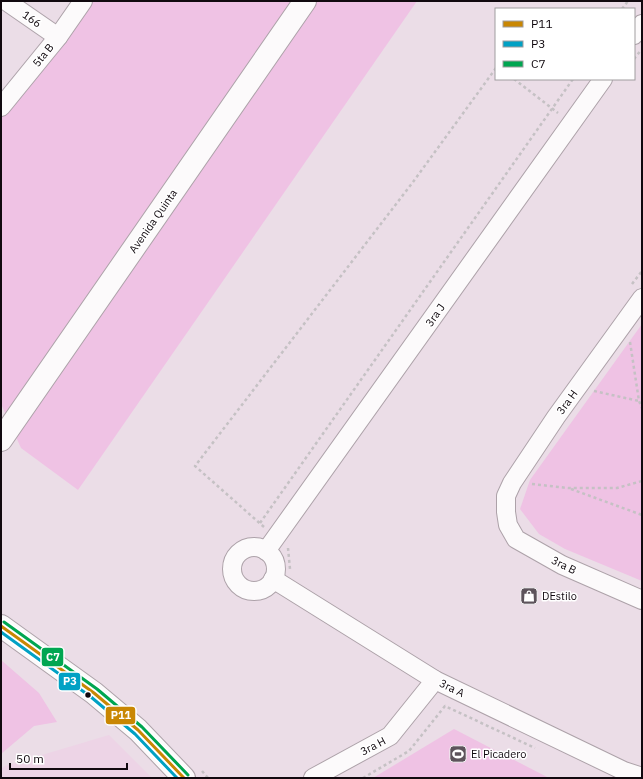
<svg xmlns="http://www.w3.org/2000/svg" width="643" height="779" font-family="'IBM Plex Sans',sans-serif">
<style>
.built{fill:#edd4e6}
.green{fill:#efc2e4}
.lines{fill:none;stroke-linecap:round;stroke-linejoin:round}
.minor-casing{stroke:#ada2a9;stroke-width:20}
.major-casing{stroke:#ada2a9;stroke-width:24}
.path{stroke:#c5c1c4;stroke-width:2.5;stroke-dasharray:3 3;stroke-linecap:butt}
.minor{stroke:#fcfafb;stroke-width:18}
.major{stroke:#fcfafb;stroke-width:22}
.bus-1-casing{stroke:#fff;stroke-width:6}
.bus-2-casing{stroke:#fff;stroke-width:6}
.bus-3-casing{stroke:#fff;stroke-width:6}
.bus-1{stroke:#c98703;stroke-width:3}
.bus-2{stroke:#01a1c4;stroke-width:3}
.bus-3{stroke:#00a651;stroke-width:3}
.bus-dot{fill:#11090f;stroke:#fff;stroke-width:1.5}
.labels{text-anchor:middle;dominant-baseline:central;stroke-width:3;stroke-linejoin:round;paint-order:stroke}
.street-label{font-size:11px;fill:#11090f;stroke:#fff}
.poi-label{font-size:11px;fill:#11090f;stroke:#fff;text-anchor:start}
.line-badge{stroke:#fff;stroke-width:1.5}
.badge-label{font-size:11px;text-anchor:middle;font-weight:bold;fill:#fff}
</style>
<rect width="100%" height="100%" fill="#ebdde7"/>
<path class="built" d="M109,735L152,778H1V769L5,766Z"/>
<g class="green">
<path d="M83,1H417L78,490L21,448L1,404V107Z"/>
<path d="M642,324V581L565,549L539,534L520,509L530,480Z"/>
<path d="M1,660L39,693L57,722L34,726L1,754Z"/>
<path d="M454,729L549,778H373Z"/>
</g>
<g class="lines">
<defs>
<g id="minor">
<path d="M6,1L58,37"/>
<path d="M634,35L642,24"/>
<path d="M1,107L58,37L83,1"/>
<path d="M642,298L556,417L512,483L506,496V512L508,525L516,539L562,565L642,600"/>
<circle cx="254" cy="569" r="22"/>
<path d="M266,551L603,79"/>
<path d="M273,579L435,680L624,771L642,777"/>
<path d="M313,778L390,736L435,680"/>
</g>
<g id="major">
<path d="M1,440L305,1"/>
<path d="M1,626L94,693L138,730L184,778"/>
</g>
</defs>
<use href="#minor" class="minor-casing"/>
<use href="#major" class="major-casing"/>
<g class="path">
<path d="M622,9L628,1"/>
<path d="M634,59L641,50"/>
<path d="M514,79L558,113"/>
<path d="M632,284L642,271"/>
<path d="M630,342L639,401L642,408"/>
<path d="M594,391L639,401"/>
<path d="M532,484L568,488H617L642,481"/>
<path d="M571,489L642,515"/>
<path d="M260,523L573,79"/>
<path d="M264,527L195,466L413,182L496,68"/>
<path d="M288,548L290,569L291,570"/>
<path d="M202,771L208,778"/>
<path d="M363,778L409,751L445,706L535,748"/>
</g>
<use href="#minor" class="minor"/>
<use href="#major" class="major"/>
<defs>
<path id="bus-1" d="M1,626L94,693L138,730L184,778"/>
<path id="bus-2" d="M1,632L91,697L135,734L177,778"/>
<path id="bus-3" d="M4,622L97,689L142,727L188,775"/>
</defs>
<use href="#bus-1" class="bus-1-casing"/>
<use href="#bus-2" class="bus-2-casing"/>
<use href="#bus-3" class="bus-3-casing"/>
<use href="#bus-1" class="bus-1"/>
<use href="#bus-2" class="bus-2"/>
<use href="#bus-3" class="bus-3"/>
</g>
<defs>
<symbol id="shop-square" viewBox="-11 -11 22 22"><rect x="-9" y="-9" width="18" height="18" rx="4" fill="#5d535b" stroke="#fff"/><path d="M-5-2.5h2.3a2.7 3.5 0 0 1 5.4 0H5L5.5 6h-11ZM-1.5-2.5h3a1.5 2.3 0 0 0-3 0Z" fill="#fff"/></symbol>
<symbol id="stadium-square" viewBox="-11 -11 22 22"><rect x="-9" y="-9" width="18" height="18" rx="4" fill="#5d535b" stroke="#fff"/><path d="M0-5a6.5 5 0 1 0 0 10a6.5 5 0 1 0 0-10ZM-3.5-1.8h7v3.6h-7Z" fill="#fff"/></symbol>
</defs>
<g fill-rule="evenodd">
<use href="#shop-square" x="519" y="586" width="20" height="20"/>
<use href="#stadium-square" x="448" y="744" width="20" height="20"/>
</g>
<circle class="bus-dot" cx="88" cy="695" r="3.5"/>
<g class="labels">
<g class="street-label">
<text transform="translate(32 19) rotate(35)">166</text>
<text transform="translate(43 55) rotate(-51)">5ta B</text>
<text transform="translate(153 221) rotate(-55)">Avenida Quinta</text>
<text transform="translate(435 315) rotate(-55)">3ra J</text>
<text transform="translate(567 402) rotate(-54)">3ra H</text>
<text transform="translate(564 565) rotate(26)">3ra B</text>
<text transform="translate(452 688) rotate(26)">3ra A</text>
<text transform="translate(373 746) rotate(-28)">3ra H</text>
</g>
<g class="poi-label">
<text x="542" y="596">DEstilo</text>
<text x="471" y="754">El Picadero</text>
</g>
</g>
<g class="line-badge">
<rect x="41" y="647" width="23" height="20" rx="4" fill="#00a651"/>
<rect x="58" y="672" width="23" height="19" rx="4" fill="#01a1c4"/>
<rect x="105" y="706" width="31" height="19" rx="4" fill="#c98703"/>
</g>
<g class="badge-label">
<text x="53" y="661">C7</text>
<text x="70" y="685">P3</text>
<text x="121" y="719">P11</text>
</g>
<rect width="643" height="779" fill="none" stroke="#11090f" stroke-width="4"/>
<rect x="495" y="8" width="140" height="72" fill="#ffffff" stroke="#a09d9f"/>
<rect x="503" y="21" width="20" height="6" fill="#c98703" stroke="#a09d9f"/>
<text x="531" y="28" font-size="12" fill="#11090f">P11</text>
<rect x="503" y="41" width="20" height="6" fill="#01a1c4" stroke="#a09d9f"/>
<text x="531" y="48" font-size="12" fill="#11090f">P3</text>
<rect x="503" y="61" width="20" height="6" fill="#00a651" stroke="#a09d9f"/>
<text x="531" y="68" font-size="12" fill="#11090f">C7</text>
<path d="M10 763v6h117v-6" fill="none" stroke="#11090f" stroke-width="2"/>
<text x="16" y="763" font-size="12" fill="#11090f" stroke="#ffffff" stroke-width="3" paint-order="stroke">50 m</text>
</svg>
